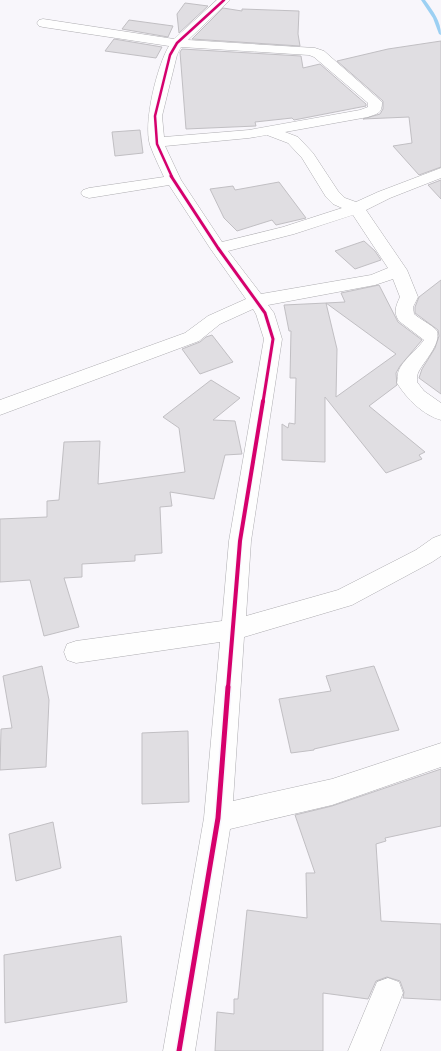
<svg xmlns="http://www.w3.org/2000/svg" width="441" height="1051" font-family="Bitter,serif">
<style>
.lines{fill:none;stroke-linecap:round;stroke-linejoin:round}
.stream{fill:#9cd0f3;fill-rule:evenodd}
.building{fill:#e0dee2;stroke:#c1bfc3}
.minor-casing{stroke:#aeadb1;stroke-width:1}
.minor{fill:#fefefe;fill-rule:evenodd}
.cycleway-far3-casing{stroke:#f7f4fd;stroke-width:4}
.cycleway-far2-casing{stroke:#f7f4fd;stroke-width:5}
.cycleway-far1-casing{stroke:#f7f4fd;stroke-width:6}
.cycleway-casing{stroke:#f7f4fd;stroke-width:8}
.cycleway-far3{stroke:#d6006c;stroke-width:2.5}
.cycleway-far2{stroke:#d6006c;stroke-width:3}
.cycleway-far1{stroke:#d6006c;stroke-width:4}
.cycleway{stroke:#d6006c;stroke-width:5}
</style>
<rect width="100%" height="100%" fill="#f8f6fb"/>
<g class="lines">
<path class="stream" d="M421,0H425C433,11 441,21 441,35L439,34L433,18Z"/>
</g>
<g class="building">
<path d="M185,3L208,6L179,33L177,14Z"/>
<path d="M223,8L242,11V9L299,11L298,34L300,46L192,39Z"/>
<path d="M129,20L173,26L168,37L122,29Z"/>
<path d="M114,39L162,47L156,58L105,51Z"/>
<path d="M441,41V167L419,175L393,146L412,143L409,117L363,119L380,114L383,109V101L337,61L388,49Z"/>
<path d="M182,49L301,56L303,68L320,64L366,104V106L294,120L292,118L255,122L256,126L186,129L180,52Z"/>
<path d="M140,130L143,153L115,156L112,132Z"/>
<path d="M441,180V199L428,185Z"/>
<path d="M279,182L306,218L276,225L272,220L237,231L224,218L210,189L233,186L235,190Z"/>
<path d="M364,241L375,251L381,260L355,269L335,251Z"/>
<path d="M441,280V394L419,378L422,369L435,348L439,336L438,330L415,313V307L419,297Z"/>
<path d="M379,285L398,322L422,340L400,366L396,373L397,385L369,406L425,452L419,455L422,459L386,473L325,397V462L282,460V424L288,428L289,423L295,424L296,378H290L291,331H289L284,305L326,303L337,349L336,397L396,354L326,303L345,302L341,293Z"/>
<path d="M212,335L233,362L200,374L182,349L200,342L206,337Z"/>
<path d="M211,380L240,398L213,420L235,421L242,454L225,455L214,499L170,492L172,506L160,507L162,553L135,555V561L82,564V577L64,578L79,627L44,636L30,580L0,582V519L47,517V501L59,500L64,442L100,441L98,484L185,472L179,428L163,417Z"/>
<path d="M42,666L49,700L46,767L0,770L1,729L12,728L3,676Z"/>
<path d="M374,666L399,730L314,749V750L291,753L279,699L331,691L326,676Z"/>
<path d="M188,731L189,802L142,804V733Z"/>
<path d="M441,769V826L385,838L386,841L376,844L381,921L441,924V1000L403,998L404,992L400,981L387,977L376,981L368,999L323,993V1051H215L217,1012L234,1014V999H238L247,910L307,918L306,873H315L295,815L332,806Z"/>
<path d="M53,822L61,868L16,881L9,834Z"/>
<path d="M121,936L127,1002L5,1023L4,955Z"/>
</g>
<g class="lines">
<defs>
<g id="minor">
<path d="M217,0H230L188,40L315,48L324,51L382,102C382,114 378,113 368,117L285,132L298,137L313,153L338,191L345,198L356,202L378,192L441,168V178L390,198L366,210L407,270L418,297L413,307L414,314C421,320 431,324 437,331C441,345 423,362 418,373C417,375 417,379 417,382L424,391L441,403V420C423,415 407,399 397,383C398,379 397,374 399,370C403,360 417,350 424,340L399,321C393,312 396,306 400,297L393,279L375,285L268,305L274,313L282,339L251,541L246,616L338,590L416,550L433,538L441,535V556L432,562L352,605L244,637L233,801L332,779L441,743V767L332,805L230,829L195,1051H163L204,818L220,642L76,663L67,660L64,652L67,644L76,641L222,621L229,541L264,339L256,314L253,309L220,324L199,341L0,415V400L185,333L208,316L246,299L210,248L169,185L89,198L83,196L81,193L83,190L89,188L164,177C159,166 154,156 150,145C143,123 157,66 169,46L43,27L39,26L37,23L39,20L43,19L174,39ZM181,47L309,55L314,57L368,103V107L360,110L249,130L164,137L162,116L177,55ZM267,135L288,143L302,158L326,197L333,204L342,208L283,227L222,242L181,180L165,146L249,138ZM353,215L388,268L371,275L261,294L228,251L294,234Z"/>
<path d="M388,978L399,982L403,993L380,1051H348L377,982Z"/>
</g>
</defs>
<use href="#minor" class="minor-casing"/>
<use href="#minor" class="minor"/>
<defs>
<path id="cycleway-far3" d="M172,177L157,144L155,116L170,55L177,43L224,0"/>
<path id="cycleway-far2" d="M171,176L218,248L265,313L273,339L263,402"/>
<path id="cycleway-far1" d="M228,688L240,541L263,401"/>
<path id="cycleway" d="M179,1051L218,818L228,687"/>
</defs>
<use href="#cycleway-far3" class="cycleway-far3-casing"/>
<use href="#cycleway-far2" class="cycleway-far2-casing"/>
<use href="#cycleway-far1" class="cycleway-far1-casing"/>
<use href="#cycleway" class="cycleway-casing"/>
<use href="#cycleway-far3" class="cycleway-far3"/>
<use href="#cycleway-far2" class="cycleway-far2"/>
<use href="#cycleway-far1" class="cycleway-far1"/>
<use href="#cycleway" class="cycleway"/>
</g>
</svg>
